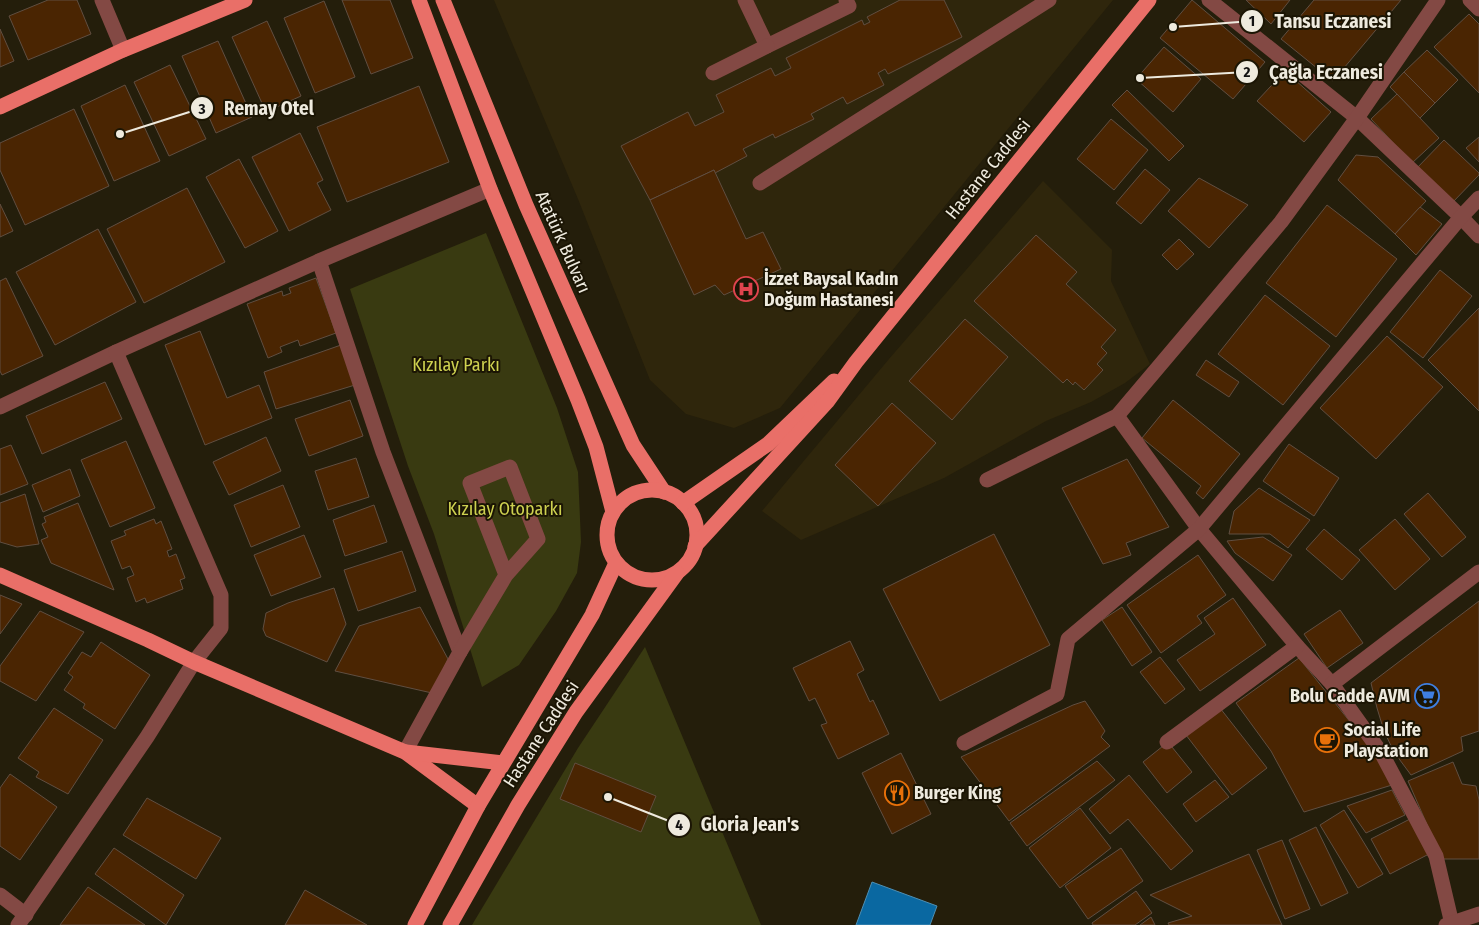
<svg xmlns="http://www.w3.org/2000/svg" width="1479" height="925" font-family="'Fira Sans Condensed',sans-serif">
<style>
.built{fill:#2f260c}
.green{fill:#393a11}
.water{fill:#0a68a1;stroke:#4e8fb3}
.building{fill:#4a2502;stroke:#604e41}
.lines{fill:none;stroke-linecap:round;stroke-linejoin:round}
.minor{stroke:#834944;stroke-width:15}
.major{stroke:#e96f68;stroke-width:15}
.labels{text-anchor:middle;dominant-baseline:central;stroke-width:4;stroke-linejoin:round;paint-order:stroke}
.street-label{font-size:18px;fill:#eeeade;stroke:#1b1504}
.poi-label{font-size:18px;font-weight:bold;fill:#eeeade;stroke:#1b1504;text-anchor:start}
.park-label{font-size:18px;fill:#ced150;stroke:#1b1504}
.leader{fill:none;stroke:#eeeade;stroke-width:2}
.callout-dot{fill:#eeeade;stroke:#1b1504;stroke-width:2}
.mark-label{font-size:15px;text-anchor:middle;font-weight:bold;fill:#111}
.callout-label{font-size:19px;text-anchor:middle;font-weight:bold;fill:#eeeade;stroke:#1b1504;stroke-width:4;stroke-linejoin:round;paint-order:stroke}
</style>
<rect width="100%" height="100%" fill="#241e0b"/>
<g class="built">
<path d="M494,0H1113L780,408L734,428L686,414L650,380L578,199Z"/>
<path d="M1043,181L1112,250L1111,281L1150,364L1125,383L1091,402L1046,421L944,478L801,540L762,511L889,359Z"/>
</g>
<g class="green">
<path d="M486,233L557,408L578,472L581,542L577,573L556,611L519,665L482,687L434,534L408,466L350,289Z"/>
<path d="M645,647L761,925H472L578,748Z"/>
</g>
<path class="water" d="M872,882L937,906L930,925H856Z"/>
<g class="building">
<path d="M48,0H77L91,34L28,60L9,16Z"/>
<path d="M342,0H390L413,58L371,74Z"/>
<path d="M900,0H944L962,37L888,74L885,69L878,73L884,85L847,104L843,97L811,114L814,119L775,138L773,134L743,149L747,156L715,173L714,170L650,200L621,146L688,112L695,126L724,112L716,95L771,68L775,76L791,68L786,58L862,20L864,25L870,22L867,17Z"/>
<path d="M1192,0L1265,62L1233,99L1160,38Z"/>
<path d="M1246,0H1290L1271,24Z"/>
<path d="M1314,0H1401L1333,81L1281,39Z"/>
<path d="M324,1L355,77L315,93L284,18Z"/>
<path d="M1469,14L1479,24V93L1434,47Z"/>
<path d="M267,21L301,96L266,112L232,37Z"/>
<path d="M0,29L14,61L0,67Z"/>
<path d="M218,41L252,117L216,133L182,56Z"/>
<path d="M1164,47L1201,79L1173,112L1136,79Z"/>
<path d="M1427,50L1458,80L1435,103L1404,72Z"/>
<path d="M170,65L206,139L169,156L134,82Z"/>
<path d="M1285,71L1331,112L1304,142L1257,101Z"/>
<path d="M1404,72L1435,103L1420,118L1390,87Z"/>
<path d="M125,85L160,161L114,181L81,106Z"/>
<path d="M419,86L449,162L347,202L317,127Z"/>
<path d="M1127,90L1184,146L1169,161L1112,105Z"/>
<path d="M1397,94L1439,138L1412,163L1371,119Z"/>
<path d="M74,109L109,186L25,225L0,170V143Z"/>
<path d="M1111,119L1148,150L1114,190L1077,159Z"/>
<path d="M300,133L323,180L317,183L331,210L289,231L252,157Z"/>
<path d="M1479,137V162L1466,148Z"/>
<path d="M1444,140L1479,173V175L1452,203L1416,169Z"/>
<path d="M1356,155L1378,157L1426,201L1395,234L1338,180Z"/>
<path d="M239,159L278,231L245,248L206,177Z"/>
<path d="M1145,169L1170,190L1141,224L1116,203Z"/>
<path d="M714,170L746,239L763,232L781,269L724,295L715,285L694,295L650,200Z"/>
<path d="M1199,178L1248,205L1209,248L1168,211Z"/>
<path d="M187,188L225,262L144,303L107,229Z"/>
<path d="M0,204L13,231L0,237Z"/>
<path d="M1327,205L1397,259L1336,337L1266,283Z"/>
<path d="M1420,207L1442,224L1416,255L1395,234Z"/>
<path d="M98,229L136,302L55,345L16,272Z"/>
<path d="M1036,235L1077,272L1066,284L1116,330L1101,347L1107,353L1097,364L1103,370L1084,390L1075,382L1073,385L1067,379L1063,383L974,301Z"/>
<path d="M1179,239L1194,254L1177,270L1162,255Z"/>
<path d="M1440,270L1472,296L1423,358L1390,332Z"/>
<path d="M6,278L43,356L2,375L0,371V281Z"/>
<path d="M316,278L336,333L300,346L298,340L280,347L282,352L268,358L247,304L282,291L283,296L291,293L289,288Z"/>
<path d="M1265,295L1330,346L1283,405L1218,354Z"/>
<path d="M1479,308V411L1428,360Z"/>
<path d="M965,319L1008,357L952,420L909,381Z"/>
<path d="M200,331L227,398L259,385L272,418L205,445L165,345Z"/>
<path d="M1387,336L1443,387L1376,459L1320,408Z"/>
<path d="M341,345L355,385L276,409L264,372Z"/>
<path d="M1206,360L1239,382L1229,397L1196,375Z"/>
<path d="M105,382L122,419L42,454L26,416Z"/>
<path d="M350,400L363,436L309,456L295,419Z"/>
<path d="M1173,400L1240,454L1203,499L1196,493L1201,486L1142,438Z"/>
<path d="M892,403L936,443L878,506L835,465Z"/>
<path d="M266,437L281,471L229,495L213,462Z"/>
<path d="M126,441L155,508L110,527L81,460Z"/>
<path d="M1289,444L1339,478L1314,516L1263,481Z"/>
<path d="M11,445L28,484L0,495V449Z"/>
<path d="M356,458L369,497L328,510L315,471Z"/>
<path d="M1127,459L1169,527L1126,543L1131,555L1103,564L1062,488Z"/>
<path d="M70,469L80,496L43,512L32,485Z"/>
<path d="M283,485L300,527L251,547L234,505Z"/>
<path d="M1259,488L1310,520L1288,548L1270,534H1229L1234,511Z"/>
<path d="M1428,493L1466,537L1442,557L1404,514Z"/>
<path d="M25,494L39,544L17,547L0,542V503Z"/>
<path d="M78,503L114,590L51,563L41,540L48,537L42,524L46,522L44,517Z"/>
<path d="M374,505L387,542L345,556L333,520Z"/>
<path d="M154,519L156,524L161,521L172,549L167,551L169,557L176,554L185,578L180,580L183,589L147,603L145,598L136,602L127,578L134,575L130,566L122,569L111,541L126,535L124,531Z"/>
<path d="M1395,519L1430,559L1395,590L1359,550Z"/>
<path d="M1324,529L1360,560L1342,580L1306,549Z"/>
<path d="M994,534L1050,645L940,701L883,589Z"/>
<path d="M304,535L321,577L271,596L254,555Z"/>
<path d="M1263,537L1292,555L1273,581L1235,553L1227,541Z"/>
<path d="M402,551L416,591L358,611L344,570Z"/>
<path d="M1198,555L1226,595L1197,616L1202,623L1161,653L1127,605Z"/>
<path d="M334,588L346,624L327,662L266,636L263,629L266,613L288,603Z"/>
<path d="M0,595L22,604L0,634Z"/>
<path d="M1233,598L1266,645L1200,691L1177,660L1215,634L1204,618Z"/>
<path d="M1479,601V731L1461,737L1463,751L1411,775L1394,752L1384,731L1377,708L1371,683Z"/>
<path d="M420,607L448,659L432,693L335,671L359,626Z"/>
<path d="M1122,607L1152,652L1132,666L1102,620Z"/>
<path d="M1340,610L1363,643L1327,668L1304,634Z"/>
<path d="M40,611L84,632L36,701L0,681V666Z"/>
<path d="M850,641L864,670L857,674L870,702L873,700L889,734L838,759L821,725L827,723L815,698L809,701L793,668Z"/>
<path d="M101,642L150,675L115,729L83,708L85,704L64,690L73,677L68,673L82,652L91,657Z"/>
<path d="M1160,657L1185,689L1165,704L1140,672Z"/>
<path d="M1299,658L1375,753L1392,785L1304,812L1271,751L1236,703Z"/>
<path d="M1085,701L1105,731L1101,737L1110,746L1009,821L961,757L1073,705Z"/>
<path d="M54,708L103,740L68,794L36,777L39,772L18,758Z"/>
<path d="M1220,708L1267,768L1232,795L1186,735Z"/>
<path d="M1168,742L1192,772L1167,793L1143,762Z"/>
<path d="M901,753L931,814L892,834L862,773Z"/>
<path d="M1097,761L1115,780L1027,846L1010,823Z"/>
<path d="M1453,762L1462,784L1476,786L1479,800V859H1442L1408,781Z"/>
<path d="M575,763L656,796L641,832L560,799Z"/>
<path d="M10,774L57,807L20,860L0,846V788Z"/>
<path d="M1129,775L1193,851L1171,870L1128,819L1110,834L1089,809Z"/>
<path d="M1215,780L1229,797L1196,822L1183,804Z"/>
<path d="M1392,790L1405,815L1366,833L1347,806Z"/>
<path d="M147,798L221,838L196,879L123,835Z"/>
<path d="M1080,808L1111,848L1060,888L1029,848Z"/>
<path d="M1344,810L1383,874L1358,888L1320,825Z"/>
<path d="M1410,819L1429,854L1390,874L1371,839Z"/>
<path d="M1316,827L1348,893L1321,906L1289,840Z"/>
<path d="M1282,840L1310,909L1285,919L1257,850Z"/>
<path d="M114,848L184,895L166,925L95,874Z"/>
<path d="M1121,848L1143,881L1088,919L1065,886Z"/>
<path d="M1249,854L1282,925H1169L1168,923L1192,916L1150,895Z"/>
<path d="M88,887L145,925H60Z"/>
<path d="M305,890L367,925H285Z"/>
<path d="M1136,891L1152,913L1135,925H1093L1092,923Z"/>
<path d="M1151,917L1155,925H1140Z"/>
</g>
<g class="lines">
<g class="minor">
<path d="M102,0L123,50"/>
<path d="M745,0L767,46L849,6L846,0"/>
<path d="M1209,0L1357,118L1461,217L1479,236"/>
<path d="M1470,0L1479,9"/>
<path d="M713,73L767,46"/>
<path d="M760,183L1049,0"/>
<path d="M319,261L383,452L460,652L405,752"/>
<path d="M0,407L116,352L319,261L490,189"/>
<path d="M1117,416L1199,529L1297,646L1332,684L1382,754L1436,856L1452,924"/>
<path d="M987,480L1117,416L1281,222L1357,118L1438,0"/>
<path d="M460,652L506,575L538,539L510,467L470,483L506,575"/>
<path d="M1332,684L1479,572"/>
<path d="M1167,742L1297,646"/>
<path d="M964,743L1057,694L1068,639L1199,529L1461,217L1479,198"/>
<path d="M0,895L26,915"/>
<path d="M18,925L147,737L194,662L221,628V595L116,352"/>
<path d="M1446,925L1479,914"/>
</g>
<g class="major">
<path d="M419,0L490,189L578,400L596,447L613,512"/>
<path d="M443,0L526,205L633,445L664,492"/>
<path d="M0,107L123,50L245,0"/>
<circle cx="652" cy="535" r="45"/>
<path d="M683,503L768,444L834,381"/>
<path d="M695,546L827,402L856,362L1149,0"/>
<path d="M0,575L148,640L194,662L405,752L478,806"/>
<path d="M406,752L503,763"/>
<path d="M415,925L478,806L592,615L616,563"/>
<path d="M450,925L518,805L576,712L677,573"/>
</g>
</g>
<defs>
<symbol id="hospital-ring" viewBox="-11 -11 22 22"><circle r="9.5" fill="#1b1504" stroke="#e0444e" stroke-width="1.5"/><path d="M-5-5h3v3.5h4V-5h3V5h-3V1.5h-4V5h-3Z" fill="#e0444e"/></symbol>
<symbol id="supermarket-ring" viewBox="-11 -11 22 22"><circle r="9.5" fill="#1b1504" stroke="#3f7fe0" stroke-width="1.5"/><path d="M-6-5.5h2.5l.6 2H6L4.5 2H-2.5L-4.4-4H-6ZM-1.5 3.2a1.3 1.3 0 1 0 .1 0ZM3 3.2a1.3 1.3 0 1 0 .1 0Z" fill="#3f7fe0"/></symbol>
<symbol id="cafe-ring" viewBox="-11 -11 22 22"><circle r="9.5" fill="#1b1504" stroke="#e8710a" stroke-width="1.5"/><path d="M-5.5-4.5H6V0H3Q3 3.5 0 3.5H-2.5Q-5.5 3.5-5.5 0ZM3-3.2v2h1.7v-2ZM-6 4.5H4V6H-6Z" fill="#e8710a"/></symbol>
<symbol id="restaurant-ring" viewBox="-11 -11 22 22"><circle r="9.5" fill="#1b1504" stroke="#e8710a" stroke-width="1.5"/><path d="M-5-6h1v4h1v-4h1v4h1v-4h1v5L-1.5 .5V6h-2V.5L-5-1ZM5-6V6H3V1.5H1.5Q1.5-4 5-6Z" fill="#e8710a"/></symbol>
</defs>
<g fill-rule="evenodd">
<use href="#hospital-ring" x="732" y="275" width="28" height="28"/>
<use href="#supermarket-ring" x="1413" y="682" width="28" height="28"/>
<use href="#cafe-ring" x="1313" y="726" width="28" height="28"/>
<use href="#restaurant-ring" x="883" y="779" width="28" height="28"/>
</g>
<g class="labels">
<g class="street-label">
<text transform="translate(988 169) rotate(-51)">Hastane Caddesi</text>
<text transform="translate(563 242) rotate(66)">Atatürk Bulvarı</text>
<text transform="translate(541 734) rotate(-57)">Hastane Caddesi</text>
</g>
<g class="poi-label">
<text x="764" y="279">İzzet Baysal Kadın<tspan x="764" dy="21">Doğum Hastanesi</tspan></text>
<text x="1410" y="696" text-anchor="end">Bolu Cadde AVM</text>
<text x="1344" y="730">Social Life<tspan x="1344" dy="21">Playstation</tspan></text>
<text x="914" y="793">Burger King</text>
</g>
<g class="park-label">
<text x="456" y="365">Kızılay Parkı</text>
<text x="505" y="509">Kızılay Otoparkı</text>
</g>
</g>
<path class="leader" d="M1173 27L1252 21M1140 78L1247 72M120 134L202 108M608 797L679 825"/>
<g class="callout-dot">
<circle cx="1173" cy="27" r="5"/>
<circle cx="1140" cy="78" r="5"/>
<circle cx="120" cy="134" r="5"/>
<circle cx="608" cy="797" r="5"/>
<circle cx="1252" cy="21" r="12"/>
<circle cx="1247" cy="72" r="12"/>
<circle cx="202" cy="108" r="12"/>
<circle cx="679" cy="825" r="12"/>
</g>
<g class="mark-label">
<text x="1252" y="26">1</text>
<text x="1247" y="77">2</text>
<text x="202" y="114">3</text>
<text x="679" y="830">4</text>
</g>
<g class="callout-label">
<text x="1333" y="28">Tansu Eczanesi</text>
<text x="1326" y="79">Çağla Eczanesi</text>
<text x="269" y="115">Remay Otel</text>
<text x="750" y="831">Gloria Jean's</text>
</g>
</svg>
